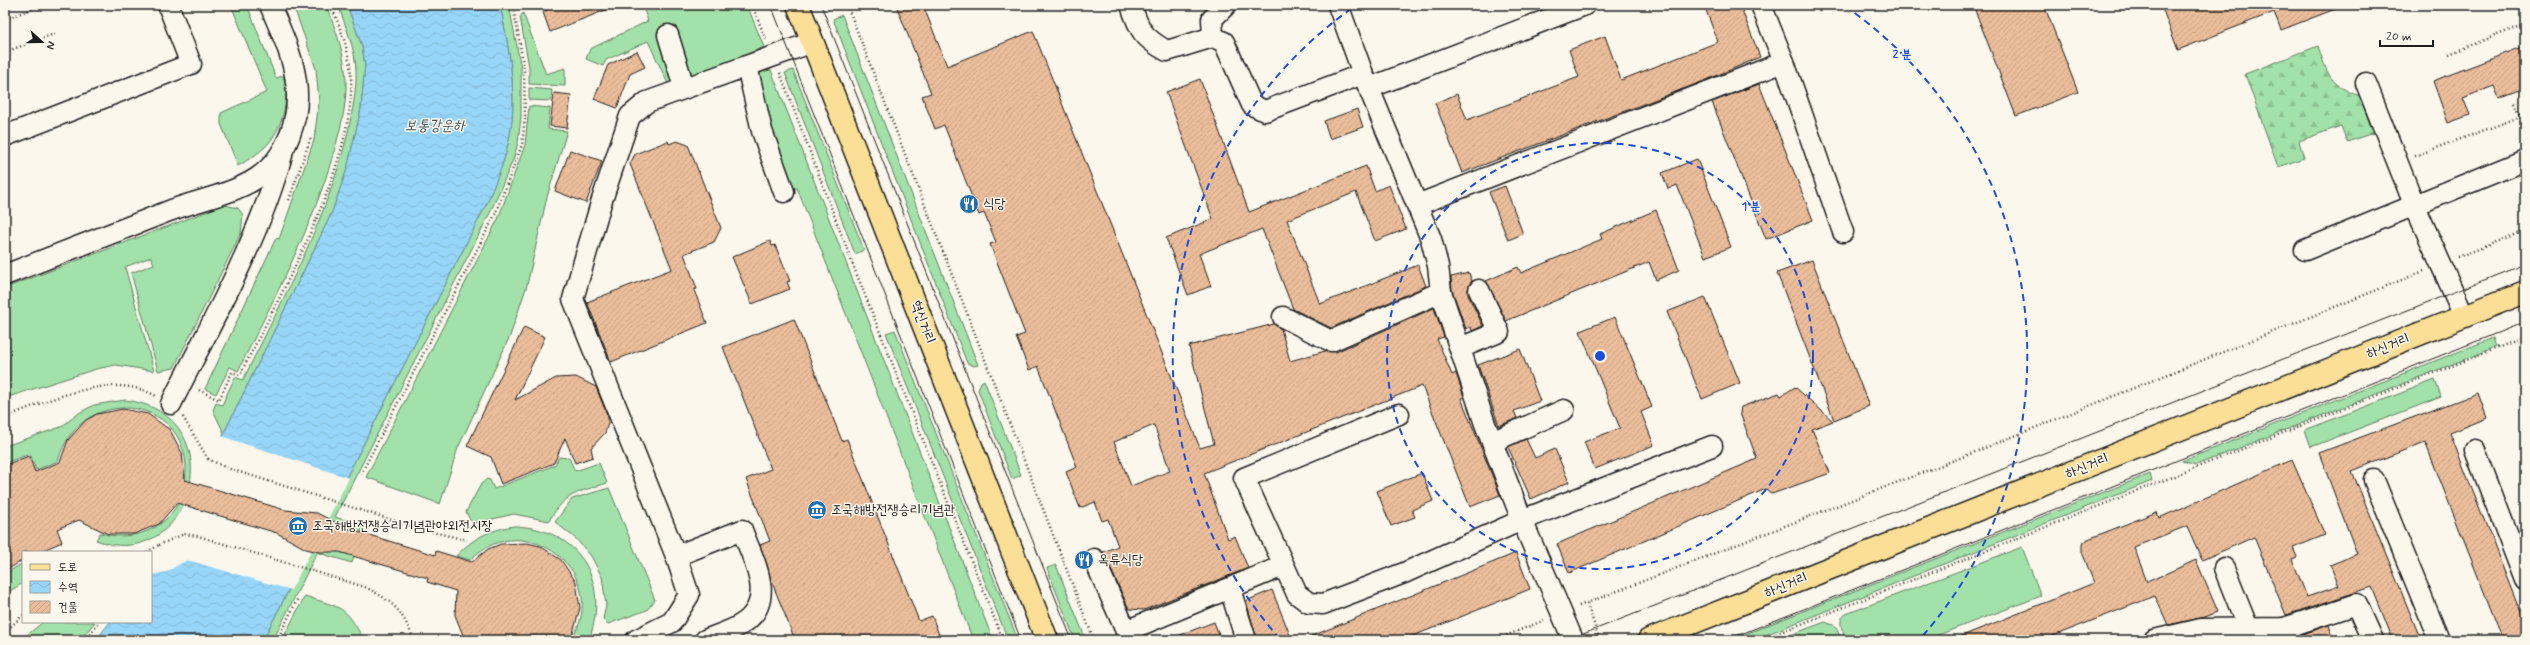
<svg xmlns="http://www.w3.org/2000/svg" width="2530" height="645" font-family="Mynerve,'Poor Story',sans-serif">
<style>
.grass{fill:#a2e1a9;stroke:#5f7e62}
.forest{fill:url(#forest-firs);stroke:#5f7e62}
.water{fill:url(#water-waves);stroke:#668ca1}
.pier{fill:#fbf7ec}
.building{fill:url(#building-hatch);stroke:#1c1c1c;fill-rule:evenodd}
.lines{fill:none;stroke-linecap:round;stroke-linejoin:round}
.minor-casing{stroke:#1c1c1c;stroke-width:23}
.major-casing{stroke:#1c1c1c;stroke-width:25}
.path{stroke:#1c1c1c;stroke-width:2.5;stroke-dasharray:1 3;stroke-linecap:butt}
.minor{stroke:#fbf7ec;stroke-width:20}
.major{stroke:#fbdf96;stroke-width:22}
.tram{stroke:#1c1c1c;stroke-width:1}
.path-bridge{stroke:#1c1c1c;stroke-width:2.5;stroke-dasharray:1 3;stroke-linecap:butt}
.ring{fill:none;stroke:#1d4ed8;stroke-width:2;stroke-dasharray:7 5}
.labels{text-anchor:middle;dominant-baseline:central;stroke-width:3;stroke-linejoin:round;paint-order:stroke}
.poi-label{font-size:14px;fill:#1c1c1c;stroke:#fbf7ec;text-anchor:start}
.street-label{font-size:14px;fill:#1c1c1c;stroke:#fbf7ec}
.water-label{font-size:15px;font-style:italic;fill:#41545e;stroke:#fbf7ec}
.centre{fill:#1d4ed8;stroke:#fbf7ec;stroke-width:2}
.ring-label{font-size:12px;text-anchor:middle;font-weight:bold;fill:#1d4ed8;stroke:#fbf7ec;stroke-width:3;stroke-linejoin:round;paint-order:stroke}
</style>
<defs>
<pattern id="forest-firs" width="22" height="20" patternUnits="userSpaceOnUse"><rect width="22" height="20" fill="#a2e1a9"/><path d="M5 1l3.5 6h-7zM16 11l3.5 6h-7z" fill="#8bc091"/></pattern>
<pattern id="water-waves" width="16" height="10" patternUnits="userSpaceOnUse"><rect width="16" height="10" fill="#97d6f9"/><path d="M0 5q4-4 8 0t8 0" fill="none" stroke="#82b7d5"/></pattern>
<pattern id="building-hatch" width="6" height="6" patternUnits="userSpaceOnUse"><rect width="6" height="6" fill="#ebbd9b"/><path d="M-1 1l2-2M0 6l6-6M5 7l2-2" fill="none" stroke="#c9a285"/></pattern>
</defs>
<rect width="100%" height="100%" fill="#fbf7ec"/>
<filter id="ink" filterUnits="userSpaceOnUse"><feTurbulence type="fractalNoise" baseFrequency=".025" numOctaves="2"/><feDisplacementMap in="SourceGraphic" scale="8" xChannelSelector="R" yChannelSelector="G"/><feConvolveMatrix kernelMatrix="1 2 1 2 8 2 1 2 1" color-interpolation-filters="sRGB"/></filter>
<g filter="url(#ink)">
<g class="grass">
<path d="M231,5H247L276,78L283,76C291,97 282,130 266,146C258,154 248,160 238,166L221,124V113L267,92Z"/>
<path d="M293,5H326C336,30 345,54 346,81C347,106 340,131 333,155C311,231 273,300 238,371L230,367L216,394L205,389L276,238L279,239L314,140L319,102L316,69Z"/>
<path d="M338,5H347L362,46L365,65L361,109L347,169L332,212L312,254L224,433L213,410L216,403L222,405L235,377L243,380C282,300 327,220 348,132C352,112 357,90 356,69C355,48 345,25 338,5Z"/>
<path d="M500,5H509L521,68V117L518,143L513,160L490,213L335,517L363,526L352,563L319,553L320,547L273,640H263L488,201C495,182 504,164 508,144C519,99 509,49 500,5Z"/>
<path d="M642,5H747L764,47L669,86L648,41L606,60L603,66L586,59L590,49L648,21Z"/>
<path d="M523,13L546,74L565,68V86L529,84V67L520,17Z"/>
<path d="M842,15L978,365L974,366L967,363L833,19Z"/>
<path d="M771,70L993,640H973L797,188L789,190L766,130L758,72Z"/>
<path d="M793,70L864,250L855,254L785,73Z"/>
<path d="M529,88L552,90L551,101L529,100Z"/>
<path d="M529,106L550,108L548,129L567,131L547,197L527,285L510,336L458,448L440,504L366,477L498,219L525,145Z"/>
<path d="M224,205L238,208L243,215L241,233L174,368L158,371L131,273L154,264L151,257L125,267L154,371L116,365L96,369L5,398V288Z"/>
<path d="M895,330L1018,640H1008L886,333Z"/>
<path d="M2493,338L2496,347L2196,465L2182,461Z"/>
<path d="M984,380L1021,475L1012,479L978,390L981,382Z"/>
<path d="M2435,380L2441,397L2311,447L2305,430Z"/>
<path d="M125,400C238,414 192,577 96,540L100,533C123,539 146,536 165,520C179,507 186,490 186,471C187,395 80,383 58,461L36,470L30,454L5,463V446L61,427L79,413L94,405Z"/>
<path d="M559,457L569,458L575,471L599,463L607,483C577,493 566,492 549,521L514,514L475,523L470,520L466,512L481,484L487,479L490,480L494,489L555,465Z"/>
<path d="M2150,474L2152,481L1753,640H1730Z"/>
<path d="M609,488L655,600L647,610L608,624L603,619L606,605L602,577L591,556L575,538L555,522L572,499Z"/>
<path d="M514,526C578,528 611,580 589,640H571C614,575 525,504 470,560L456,556C473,538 489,530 514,526Z"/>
<path d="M2022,547L2041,596L1925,640H1846C1843,631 1836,620 1846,614Z"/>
<path d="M23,563V583L5,594V574Z"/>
<path d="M1056,565L1086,640H1075L1047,568Z"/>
<path d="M305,596C343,609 344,604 364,640H282Z"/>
<path d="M43,622H95L80,640H21Z"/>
<path d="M1825,622L1836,626L1841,640H1777Z"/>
</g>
<path class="forest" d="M2318,46C2328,75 2329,85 2360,96L2373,133L2347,142L2341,126L2299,141L2304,158L2278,167L2245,74Z"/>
<path class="water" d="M347,5H500C509,49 519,99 508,144C504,164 495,182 488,201L263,640H96L110,622H151V563L216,455L224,433L312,254L332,212L347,169L361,109L365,65L362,46Z"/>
<path class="pier" d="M221,436L349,478L291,590L187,560L166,572L151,575V559L214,454Z"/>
<g class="building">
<path d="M545,5H616V6L550,32L543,12L547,10Z"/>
<path d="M896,5H923L947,66L1033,31L1200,448L1214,444L1189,346L1274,324L1281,329L1290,361L1325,351L1336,352L1434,308L1444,337L1437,339L1452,375L1456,373L1464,397L1461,398L1500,495L1470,507L1422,386L1204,473L1228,539L1235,536L1248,568L1144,610L1129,609L1103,552L1118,546L1108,519L1102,521L1095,502L1080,508L1066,472L1077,467L1038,366L1029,370L1016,337L1025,334L990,244L996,242L984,213L979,215L944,125L935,129L922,96L931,93ZM1154,425L1170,471L1131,486L1114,442Z"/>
<path d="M1704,5H1740L1760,57L1704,81L1462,173L1435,103L1457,94L1467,120L1579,77L1569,50L1605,36L1621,80L1718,42Z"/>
<path d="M1973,5H2044L2078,92L2016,116Z"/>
<path d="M2161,5H2342L2343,6L2281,30L2274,12L2178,50Z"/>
<path d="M2525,46V88L2499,98L2494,86L2463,98L2470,115L2448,123L2433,81Z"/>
<path d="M637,51L645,67L630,74L617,108L594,99L608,65Z"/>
<path d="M1200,79L1249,212L1366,166L1375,191L1389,185L1406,229L1375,241L1356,192L1287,220L1320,304L1418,265L1426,286L1331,328L1293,309L1262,229L1199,254L1211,286L1188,295L1166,238L1213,219L1166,92Z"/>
<path d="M1759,84L1813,220L1766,239L1712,102Z"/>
<path d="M554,93L571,95L567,128L550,126Z"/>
<path d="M1357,109L1363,127L1330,139L1324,121Z"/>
<path d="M668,141L669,144L677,141L688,145L721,228L714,242L684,254L697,289L694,290L707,323L611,362L587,302L672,269L630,164L635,154Z"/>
<path d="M570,150L602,161L586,203L555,191Z"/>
<path d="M1697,159L1731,247L1705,257L1677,185L1668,189L1662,173Z"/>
<path d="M1505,186L1523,234L1508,240L1489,192Z"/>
<path d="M1656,210L1679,270L1656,280L1649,262L1506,321L1486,281L1518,267L1521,273L1602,239L1600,234Z"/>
<path d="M770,241L772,246L775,245L790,281L787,282L790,289L752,304L732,257Z"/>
<path d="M1812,260L1869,406L1834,420L1777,273Z"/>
<path d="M1469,273L1472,281L1468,289V295L1483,326L1472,331L1471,327L1466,329L1452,290L1451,277Z"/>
<path d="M1705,297L1740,383L1702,399L1667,312Z"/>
<path d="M1615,317L1652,407L1641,412L1654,445L1595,469L1584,442L1620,428L1580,331Z"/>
<path d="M794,319L842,441L847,439L919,621L932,616L941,640H795L771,580L760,545L770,541L746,479L771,469L723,347Z"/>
<path d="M524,327L545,337L515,400L556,378L576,377L596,387L608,417V423L605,433L591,448L593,457L575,463L565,438L554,463L501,484L491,457L467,446Z"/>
<path d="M1520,349L1540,401L1514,411L1517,418L1499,426L1478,365Z"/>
<path d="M1795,387L1833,421L1812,429L1830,473L1772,494L1766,489L1569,573L1557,544L1757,459L1740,413L1741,407L1779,393L1781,396Z"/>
<path d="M2478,393L2487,418L2450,433L2525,624V640H2503L2425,442L2352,471L2421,640H2393L2372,587L2286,615L2254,537L2202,560L2187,526L2134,547L2147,582L2196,560L2218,612L2205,617L2168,625L2155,596L2043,640H1952L2094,583L2082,552V544L2088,539L2157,512L2159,518L2292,460L2325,535L2293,548L2297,557L2292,559L2307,597L2339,586L2330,565L2357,554L2319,453Z"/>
<path d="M123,409L148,414L170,430L182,453L185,480L285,510L317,513L346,528L435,555L436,551L472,562L488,549L501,544L527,543L540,546L561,560L576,582L580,608L573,633L569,640H465L455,615L456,591L427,582L428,578L339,552H319L306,549L277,533L177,503L159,524L134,534H108L79,520L57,529L62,542L39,552H23V560L5,571V465L29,456L35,472L60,462L68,440L86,420L97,414Z"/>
<path d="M1526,439L1535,458L1555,449L1569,482L1531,499L1508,447Z"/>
<path d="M1422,473L1433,501L1412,510L1415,517L1391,526L1377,491Z"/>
<path d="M1516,553L1530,589L1403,640H1302Z"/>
<path d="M1272,590L1292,640H1257L1246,601Z"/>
<path d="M1214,622L1221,640H1170V639Z"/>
<path d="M2329,625L2334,640H2296L2295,637Z"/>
</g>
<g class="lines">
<defs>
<g id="minor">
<path d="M1131,5C1139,30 1143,38 1167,51L1213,37L1224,42L1252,105L1265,111L1363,74"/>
<path d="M1761,5L1784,62L1843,232"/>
<path d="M668,35L684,87"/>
<path d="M1213,37L1212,19L1226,5"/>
<path d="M747,66L762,131L784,192"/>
<path d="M2366,83L2414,204L2464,316"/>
<path d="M1369,88L1585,5"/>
<path d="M5,136L191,64L168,5"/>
<path d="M1417,205L1784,62"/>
<path d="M2305,250L2525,160"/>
<path d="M5,275C60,254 114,232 169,211C197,200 231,195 257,178C287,158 301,117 296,82C293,55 280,30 270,5"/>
<path d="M1441,292L1485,424L1522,520L1573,640"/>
<path d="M1283,317L1331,341L1441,292L1438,266L1431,239L1363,74L1338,5"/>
<path d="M1460,348L1499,332L1479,290"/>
<path d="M171,404C211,323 258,242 282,155"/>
<path d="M1399,414L1244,478L1297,594L1309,603L1323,604L1404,573L1522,520L1712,446"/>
<path d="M1492,442L1564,410"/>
<path d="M2475,450L2525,580"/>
<path d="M2374,480L2439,640"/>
<path d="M676,556L742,530C753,560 778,601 742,624C732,631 717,635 705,640"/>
<path d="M1094,559L1126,631L1283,566"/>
<path d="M2224,568L2248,628"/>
<path d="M1230,589L1246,640"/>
<path d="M636,640L672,622L689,595L676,556L573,299L601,203L630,116L647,102L813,42"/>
<path d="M2154,640L2201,629L2284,628L2357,604L2373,640"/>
</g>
<g id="major">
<path d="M798,5L1047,640"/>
<path d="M1649,640L2525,292"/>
</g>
</defs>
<use href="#minor" class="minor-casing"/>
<use href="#major" class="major-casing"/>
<g class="path">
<path d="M752,5L766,40"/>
<path d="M847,5L1094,640"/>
<path d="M5,19L42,5"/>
<path d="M5,52L57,33"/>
<path d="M2449,54L2525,24"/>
<path d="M780,73L855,270L1003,640"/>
<path d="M2515,102L2525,126"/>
<path d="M2415,156L2525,115"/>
<path d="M289,200L311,137"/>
<path d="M2458,257L2525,231"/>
<path d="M199,390L219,400L232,372L240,375C279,296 362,155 350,66C347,44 339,25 331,5"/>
<path d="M5,417C48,401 111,370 156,396"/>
<path d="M183,417L208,459"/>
<path d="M361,474L494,217L522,145L525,117L524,68L513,5"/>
<path d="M424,530L467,540"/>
<path d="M147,552L159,545"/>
<path d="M365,587C393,601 402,610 414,640"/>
<path d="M1587,604L1600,640"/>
<path d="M1579,606L1965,456L2424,271"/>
<path d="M5,632L23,615"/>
<path d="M85,640L99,622"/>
<path d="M277,640L298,598"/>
<path d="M1495,640L1545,620"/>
<path d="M1761,640L2525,337"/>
</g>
<use href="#minor" class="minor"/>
<use href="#major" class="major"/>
<g class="tram">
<path d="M771,5L1021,640"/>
<path d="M821,5L1072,640"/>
<path d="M1568,640L2525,264"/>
<path d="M1726,640L2525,322"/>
</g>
<g class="path-bridge">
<path d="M208,459L227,468L424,530"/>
<path d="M159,545L184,534L198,536L365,587"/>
</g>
</g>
</g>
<g class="ring">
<circle cx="1600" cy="356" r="213"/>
<path d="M1280 639A427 427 0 0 1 1355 6M1845 6A427 427 0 0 1 1920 639"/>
</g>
<defs>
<symbol id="restaurant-disc" viewBox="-11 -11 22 22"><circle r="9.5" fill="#1f6fb2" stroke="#fbf7ec"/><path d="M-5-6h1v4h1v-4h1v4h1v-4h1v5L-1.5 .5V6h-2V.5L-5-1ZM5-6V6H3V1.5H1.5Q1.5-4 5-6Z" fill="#fff"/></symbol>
<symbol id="museum-disc" viewBox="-11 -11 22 22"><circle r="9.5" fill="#1f6fb2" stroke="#fbf7ec"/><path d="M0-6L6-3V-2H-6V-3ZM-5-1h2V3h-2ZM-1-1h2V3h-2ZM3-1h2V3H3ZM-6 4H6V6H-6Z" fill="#fff"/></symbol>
</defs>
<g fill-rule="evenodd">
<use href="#restaurant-disc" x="958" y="193" width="22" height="22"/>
<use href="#museum-disc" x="806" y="499" width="22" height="22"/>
<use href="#museum-disc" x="287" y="515" width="22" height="22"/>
<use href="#restaurant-disc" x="1073" y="549" width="22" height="22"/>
</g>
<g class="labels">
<g class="poi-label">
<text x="983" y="204">식당</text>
<text x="831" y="510">조국해방전쟁승리기념관</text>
<text x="312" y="526">조국해방전쟁승리기념관야외전시장</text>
<text x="1098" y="560">옥류식당</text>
</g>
<g class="street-label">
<text transform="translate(923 322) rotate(69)">혁신거리</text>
<text transform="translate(2388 346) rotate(-22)">하신거리</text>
<text transform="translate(2087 466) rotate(-22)">하신거리</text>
<text transform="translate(1786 585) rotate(-22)">하신거리</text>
</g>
<g class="water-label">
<text x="435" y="126">보통강운하</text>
</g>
</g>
<circle cx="1600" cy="356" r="6" class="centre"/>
<g class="ring-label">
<text x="1902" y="58">2 분</text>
<text x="1751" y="210">1 분</text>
</g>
<rect width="2530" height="645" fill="none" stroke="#fbf7ec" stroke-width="20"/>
<rect x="10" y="10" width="2510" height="625" fill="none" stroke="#1c1c1c" stroke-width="1.5" filter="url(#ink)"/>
<rect x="22" y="551" width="130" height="72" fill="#fbf7ec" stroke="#a29f99"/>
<rect x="30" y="564" width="20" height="6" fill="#fbdf96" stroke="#a29f99"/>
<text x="58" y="571" font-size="12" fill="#1c1c1c">도로</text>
<rect x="30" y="581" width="20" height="12" fill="url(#water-waves)" stroke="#a29f99"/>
<text x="58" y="591" font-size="12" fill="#1c1c1c">수역</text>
<rect x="30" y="601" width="20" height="12" fill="url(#building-hatch)" stroke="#a29f99"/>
<text x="58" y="611" font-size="12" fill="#1c1c1c">건물</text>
<g transform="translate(42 42) rotate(111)" stroke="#fbf7ec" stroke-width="3" paint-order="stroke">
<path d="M0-3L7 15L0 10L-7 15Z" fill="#1c1c1c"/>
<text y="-6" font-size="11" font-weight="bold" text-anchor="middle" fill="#1c1c1c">N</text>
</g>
<path d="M2380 40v6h53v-6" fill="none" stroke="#1c1c1c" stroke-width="2"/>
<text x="2386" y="40" font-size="12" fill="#1c1c1c" stroke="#fbf7ec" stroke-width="3" paint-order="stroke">20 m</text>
</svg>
